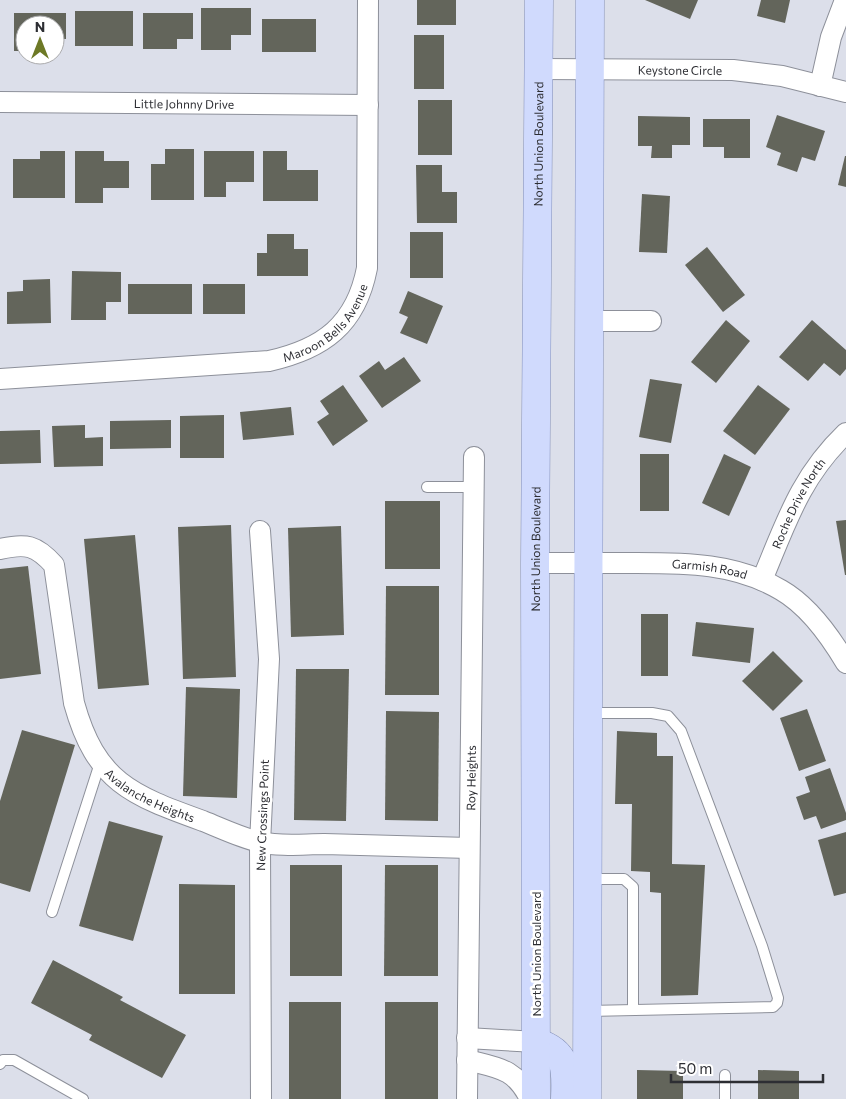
<svg xmlns="http://www.w3.org/2000/svg" width="846" height="1099" font-family="Commissioner,sans-serif">
<style>
.building{fill:#63655b}
.lines{fill:none;stroke-linecap:round;stroke-linejoin:round}
.lane-casing{stroke:#8d909a;stroke-width:12}
.street-casing{stroke:#8d909a;stroke-width:22}
.primary-casing{stroke:#828eb6;stroke-width:29}
.lane{stroke:#fff;stroke-width:10}
.street{stroke:#fff;stroke-width:20}
.primary{stroke:#d0dafd;stroke-width:28}
.labels{text-anchor:middle;dominant-baseline:central;stroke-width:5;stroke-linejoin:round;paint-order:stroke}
.street-label{font-size:12px;fill:#2d2e33;stroke:#fff}
</style>
<rect width="100%" height="100%" fill="#dcdfea"/>
<g class="building">
<rect x="417" y="0" width="39" height="25"/>
<path d="M645,0H698L690,19Z"/>
<path d="M761,0H790L785,23L757,16Z"/>
<path d="M201,8H251V35H231V50H201Z"/>
<rect x="75" y="11" width="58" height="35"/>
<path d="M14,13H66V39H55V25H25V51H14Z"/>
<path d="M143,13H193V39H177V49H143Z"/>
<rect x="262" y="19" width="54" height="33"/>
<rect x="414" y="35" width="30" height="54"/>
<rect x="418" y="100" width="34" height="55"/>
<path d="M777,115L825,131L815,161L802,157L797,172L777,165L781,153L766,147Z"/>
<path d="M638,116L690,117V145H672V158H651L652,146H638Z"/>
<path d="M703,119H750V158H724V147H703Z"/>
<path d="M165,149H194V200H151V164H165Z"/>
<path d="M40,151H65V198H13V159H40Z"/>
<path d="M75,151H104V161H129V188H103V203H75Z"/>
<path d="M204,151H254V182H226V197H204Z"/>
<path d="M263,151H287V170H318V201H263Z"/>
<path d="M845,156H846V187L838,185Z"/>
<path d="M416,165H442V192H457V223H417Z"/>
<path d="M642,194L670,196L667,253L639,252Z"/>
<rect x="410" y="232" width="33" height="46"/>
<path d="M267,234H294V249H308V276H257V253H267Z"/>
<path d="M707,247L745,295L723,312L685,265Z"/>
<path d="M72,271L121,272V302H106V320H71Z"/>
<path d="M50,279L51,323L7,324V292L23,291V280Z"/>
<rect x="128" y="284" width="64" height="30"/>
<rect x="203" y="284" width="42" height="30"/>
<path d="M408,291L443,306L427,344L400,333L408,317L399,313Z"/>
<path d="M726,320L750,341L716,383L691,362Z"/>
<path d="M812,320L846,350V369L840,376L824,363L808,381L779,357Z"/>
<path d="M404,357L421,381L382,408L359,376L379,361L385,370Z"/>
<path d="M650,379L682,384L671,443L639,437Z"/>
<path d="M343,385L368,421L333,446L317,422L329,414L320,401Z"/>
<path d="M758,385L790,409L755,455L723,431Z"/>
<path d="M291,407L294,435L243,440L240,412Z"/>
<path d="M224,415V458H180V416Z"/>
<path d="M171,420V448L110,449V421Z"/>
<path d="M85,425V438L103,437V466L54,467L52,426Z"/>
<path d="M40,430L41,463L0,464V431Z"/>
<rect x="640" y="454" width="29" height="57"/>
<path d="M724,454L751,467L729,516L702,503Z"/>
<rect x="385" y="501" width="55" height="68"/>
<path d="M846,520V575H845L836,521Z"/>
<path d="M231,525L236,677L183,679L178,527Z"/>
<path d="M341,526L344,635L291,637L288,528Z"/>
<path d="M135,535L149,685L98,689L84,539Z"/>
<path d="M28,566L41,674L0,679V569Z"/>
<path d="M386,586H439V695H385Z"/>
<rect x="641" y="614" width="27" height="62"/>
<path d="M696,622L754,628L750,663L692,656Z"/>
<path d="M773,651L803,681L773,711L742,681Z"/>
<path d="M296,669H349L346,821L294,820Z"/>
<path d="M186,687L240,689L237,798L183,796Z"/>
<path d="M807,709L826,761L799,771L780,718Z"/>
<path d="M386,711L439,712L438,821L385,820Z"/>
<path d="M22,730L75,745L30,892L0,883V801Z"/>
<path d="M617,731L657,733V756H673L672,864L705,865L698,995L661,996V893L650,892V872L631,871L632,804H615Z"/>
<path d="M830,768L846,813V820L821,829L816,816L804,820L796,797L810,792L805,777Z"/>
<path d="M109,821L163,836L133,941L79,926Z"/>
<path d="M846,832V893L834,896L818,840Z"/>
<rect x="290" y="865" width="52" height="111"/>
<path d="M385,865H438V976H384Z"/>
<path d="M179,884L235,885V994H179Z"/>
<path d="M53,960L123,997L120,1000L186,1035L162,1078L89,1040L92,1035L31,1003Z"/>
<rect x="289" y="1002" width="52" height="97"/>
<rect x="385" y="1002" width="53" height="97"/>
<path d="M637,1070L683,1071V1099H637Z"/>
<path d="M758,1070L799,1071V1099H758Z"/>
</g>
<g class="lines">
<defs>
<g id="lane">
<path d="M427,487H473"/>
<path d="M589,879H624L633,887V1010"/>
<path d="M52,912L100,763"/>
<path d="M588,1011L773,1007L777,1003L778,998L762,946L681,731L668,716L652,713H590"/>
<path d="M0,1064L3,1060H14L83,1099"/>
<path d="M725,1075V1099"/>
</g>
<g id="street">
<path id="s1" d="M539,69L733,70L782,76L846,92"/>
<path d="M820,86L831,37L845,0"/>
<path id="s2" d="M0,102L368,105"/>
<path d="M591,321H651"/>
<path id="s3" d="M0,379L269,361C323,349 356,325 367,268L368,0"/>
<path d="M260,531L269,659L260,843L261,1099"/>
<path id="s4" d="M0,549C26,543 36,545 54,565L74,703C96,782 131,795 203,821C221,828 241,838 260,842C280,847 304,844 324,844C372,845 421,847 469,848"/>
<path id="s5" d="M535,563C567,563 599,563 630,563C683,563 734,562 781,590C809,606 830,636 846,663"/>
<path id="s6" d="M762,580C786,523 800,477 846,433"/>
<path d="M467,1038L536,1042"/>
<path d="M467,1060C498,1068 515,1068 530,1099"/>
<path id="s7" d="M467,1099L474,457"/>
</g>
<g id="primary">
<path d="M536,1042C568,1052 566,1069 565,1099"/>
<path id="s8" d="M536,1099L535,563L539,0"/>
<path d="M587,1099L590,0"/>
</g>
</defs>
<use href="#lane" class="lane-casing"/>
<use href="#street" class="street-casing"/>
<use href="#primary" class="primary-casing"/>
<use href="#lane" class="lane"/>
<use href="#street" class="street"/>
<use href="#primary" class="primary"/>
</g>
<g class="labels">
<g class="street-label">
<text stroke="none"><textPath href="#s1" startOffset="141">Keystone Circle</textPath></text>
<text stroke="none"><textPath href="#s2" startOffset="184">Little Johnny Drive</textPath></text>
<text stroke="none"><textPath href="#s8" startOffset="955">North Union Boulevard</textPath></text>
<text stroke="none"><textPath href="#s3" startOffset="341">Maroon Bells Avenue</textPath></text>
<text stroke="none"><textPath href="#s6" startOffset="85">Roche Drive North</textPath></text>
<text stroke="none"><textPath href="#s8" startOffset="550">North Union Boulevard</textPath></text>
<text stroke="none"><textPath href="#s5" startOffset="175">Garmish Road</textPath></text>
<text stroke="none"><textPath href="#s7" startOffset="321">Roy Heights</textPath></text>
<text stroke="none"><textPath href="#s4" startOffset="326">Avalanche Heights</textPath></text>
<text transform="translate(262 815) rotate(-88)">New Crossings Point</text>
<text transform="translate(536 954) rotate(-90)">North Union Boulevard</text>
</g>
</g>
<g transform="translate(40 40)"><circle r="24" fill="#ffffff" stroke="#ababad"/>
<path d="M0-4L9 19L0 12L-9 19Z" fill="#6d7926"/>
<text y="-8" font-size="14" font-weight="bold" text-anchor="middle" fill="#2d2e33">N</text>
</g>
<path d="M671 1074v8h152v-8" fill="none" stroke="#2d2e33" stroke-width="2.5"/>
<text x="678" y="1074" font-size="15" fill="#2d2e33" stroke="#ffffff" stroke-width="4" paint-order="stroke">50 m</text>
</svg>
